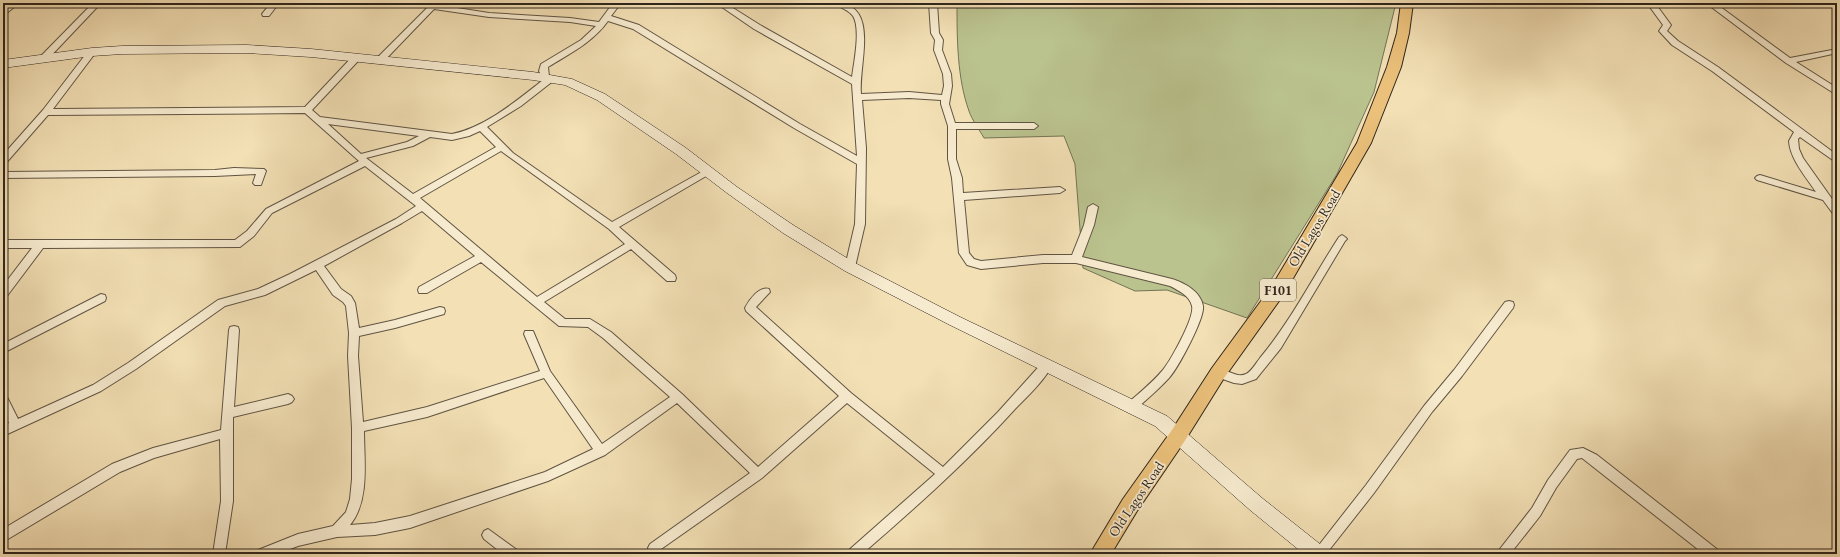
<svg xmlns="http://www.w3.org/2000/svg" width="1840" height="557" font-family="'EB Garamond',serif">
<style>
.green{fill:#bac28e;stroke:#747456}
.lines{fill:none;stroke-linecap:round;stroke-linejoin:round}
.street-casing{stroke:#605443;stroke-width:2}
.secondary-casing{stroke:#2f251d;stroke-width:1}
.primary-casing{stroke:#2f251d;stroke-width:2}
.street{fill:#f7ebcf;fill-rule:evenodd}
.secondary{fill:#f7ebcf;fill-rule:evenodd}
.primary{fill:#eac07a;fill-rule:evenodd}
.labels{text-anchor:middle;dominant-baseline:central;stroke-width:3.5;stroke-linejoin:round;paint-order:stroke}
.shield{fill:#f7ebcf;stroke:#6b6052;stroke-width:1}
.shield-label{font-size:13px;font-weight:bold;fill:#2f251d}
.street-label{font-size:14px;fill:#2f251d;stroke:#f7ebcf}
</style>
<rect width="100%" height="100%" fill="#f3e0b5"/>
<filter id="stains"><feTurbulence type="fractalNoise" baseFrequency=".005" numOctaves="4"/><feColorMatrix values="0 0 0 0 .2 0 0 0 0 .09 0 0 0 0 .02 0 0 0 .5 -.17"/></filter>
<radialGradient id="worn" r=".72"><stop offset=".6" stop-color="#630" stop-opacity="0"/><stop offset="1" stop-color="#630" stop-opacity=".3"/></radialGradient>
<path class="green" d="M957,3H1396L1374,92L1337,174L1247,318L1167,290L1135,291L1083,268L1075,164L1064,136L984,138C979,129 972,120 969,111C957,78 957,38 957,3Z"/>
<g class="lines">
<defs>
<g id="street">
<path d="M11,3H19L3,16V10Z"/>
<path d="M93,3H101L47,60H41V56Z"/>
<path d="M271,3H279L269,16H263L262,14Z"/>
<path d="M432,3H440L438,5L489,13L570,18L599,22L613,3H621L611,16L639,25L800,124L857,156L852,84L754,29L716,3H725L760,25L852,77C854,62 861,29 853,16C849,10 840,8 835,3C881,3 858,65 861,94L909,92L942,95L944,86L943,74L934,50L935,40L931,33L929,3H937L939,33L943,40L942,50L951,74L952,86L949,104L955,123H1034L1038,126L1034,129H956V159L962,178L963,193L1060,187L1065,190L1060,193L964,200L969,253L974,259L981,261L1043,255H1072L1084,225L1088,207L1093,204L1098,207L1094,225L1082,257L1172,279C1185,283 1201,292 1203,306C1205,318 1178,368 1169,378C1159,389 1147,399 1136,409L1132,411L1128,409L1126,406L1128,403C1139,393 1152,383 1162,371C1170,362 1195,317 1192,306C1190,296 1178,290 1170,286L1076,263H1043L981,269L967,265L959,253L952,178L948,159V126L941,104V100L909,98L862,100L866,148L865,224L855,267L850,271L846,270L845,267L855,224L857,164L794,128L633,29L608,21C593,42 571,53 548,67L549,77H553V81L521,106L487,127L513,153L612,222L705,170H711L713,172L619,227L675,275L676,278L675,281H667L631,249L544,302L565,319H590L611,332L682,394L758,467L839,396L746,311L745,308C749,300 759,286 769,289L770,292L756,307L757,308L851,393L943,467L998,412L1043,362L1047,361L1051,362L1052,365C1045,380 1027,397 1015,409C968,461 915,508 862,554H847L849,550L935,474L847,403L762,478L654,554L650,552L648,548L650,544L750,473L677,403L605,455L548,481L410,528L375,535L337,537L298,546L277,554H256L258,550L298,534L333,526L346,512L350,499L352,479V428L348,356L349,333L346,306L343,302L333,295L316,270L265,295L225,306L136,369L101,391L3,436V426L9,423L3,412V395L7,397L18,419L93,385L128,363L218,300L258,289L290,274L396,219L416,206L365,166L272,213L254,236L240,247L43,248L7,296L3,297V286L32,248H3V240H235L247,231L266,209L359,161L305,113L48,115L6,163L3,164V155L43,110L89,50H95L96,52L53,109L305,107L353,56H356L360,58L359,60L312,110L320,117L452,134C486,127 516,101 543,80L539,71L541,64L581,40L596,26L570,22L489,17L434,9L383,62H377V58ZM328,124L419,136L407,142L361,154ZM480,131L496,147L413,194L366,158L413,146L430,137L452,140L469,136ZM501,151L609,229L625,244L537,297L420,198ZM422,211L475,256L419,287L418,290L419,293H427L481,262L559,326L588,327L603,338L670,397L602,444L550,371L533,331H525L524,334L540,371L427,407L363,422L358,356L359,336L395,328L444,314L445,311L444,308L440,307L395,320L359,328L355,303L351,296L341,289L324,266L402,223ZM544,378L593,449L545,472L410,516L375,523L350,525C370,501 364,460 364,431L427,417Z"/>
<path d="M1647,3H1655L1671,25L1667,31L1678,41L1718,67L1837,155V163L1800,137L1798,139L1799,149L1803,158L1837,206V216L1834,215L1823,200L1757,180L1755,178L1757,176L1760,175L1816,192C1806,177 1790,159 1789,141L1794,132L1712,71L1672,45L1659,31L1663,25Z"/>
<path d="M1706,3H1715L1790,58L1837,49V53L1796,62L1837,88V95L1786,63Z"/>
<path d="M1800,3H1837V6L1804,5Z"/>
<path d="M234,168L264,169L266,171L261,185H255L253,183L256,174L215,176L3,178V172L215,170Z"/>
<path d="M1342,235L1345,237L1347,239L1345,241L1281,348L1256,379L1242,384L1234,383L1214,376L1213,373L1214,370C1225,366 1235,379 1246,374C1252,371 1256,363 1260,358C1291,321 1313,277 1339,237Z"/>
<path d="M101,294L105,295L106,298L105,301L3,353V344Z"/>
<path d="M1509,301L1513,302L1514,305L1513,308L1462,376L1432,412L1374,493L1326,554H1312L1366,485L1424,406L1454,370L1505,302Z"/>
<path d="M234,326L238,327L239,330L234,407L288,394L292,396L294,399L292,402L288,404L233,417V501L225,554H213L221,501L220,439L154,458L120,472L3,542V529L112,464L153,448L221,430L229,330L230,327Z"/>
<path d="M1583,448L1597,455L1718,550L1720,554H1704L1582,458L1577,459L1556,488L1540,516L1510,554H1496L1532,508L1548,480L1570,450Z"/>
<path d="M488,529L517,550L519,554H503L484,539L482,535L484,531Z"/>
</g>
<path id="secondary" d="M247,45L311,49L533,72L572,79L605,94L686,148L737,187L793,225L855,263L960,317L1167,416L1262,498L1325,548L1327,554H1304L1250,510L1155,426L950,325L845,271L783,233L727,193L676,154L597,100L565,85L533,80L311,57L247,53L122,54L92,56L3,68V60L92,48L122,46Z"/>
<path id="primary" d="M1401,3H1413L1409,33L1401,67L1371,143L1284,294L1224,378L1184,442L1137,511L1111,554H1090L1123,499L1172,430L1212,368L1272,286L1357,143L1387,67L1397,33Z"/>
</defs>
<use href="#street" class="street-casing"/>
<use href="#secondary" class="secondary-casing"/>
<use href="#primary" class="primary-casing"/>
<use href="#street" class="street"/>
<use href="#secondary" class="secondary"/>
<use href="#primary" class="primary"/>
</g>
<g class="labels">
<rect class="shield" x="1260" y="279" width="36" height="22" rx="3"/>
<g class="shield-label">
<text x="1278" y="290">F101</text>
</g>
<g class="street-label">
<text transform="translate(1314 228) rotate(-59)">Old Lagos Road</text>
<text transform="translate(1136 499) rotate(-56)">Old Lagos Road</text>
</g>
</g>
<rect width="1840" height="557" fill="none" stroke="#f3e0b5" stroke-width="16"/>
<rect x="4" y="4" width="1832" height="549" fill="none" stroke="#2f251d" stroke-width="2"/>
<rect x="8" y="8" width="1824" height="541" fill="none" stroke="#2f251d"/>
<rect width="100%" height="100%" filter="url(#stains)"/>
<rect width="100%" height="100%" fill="url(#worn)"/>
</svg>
